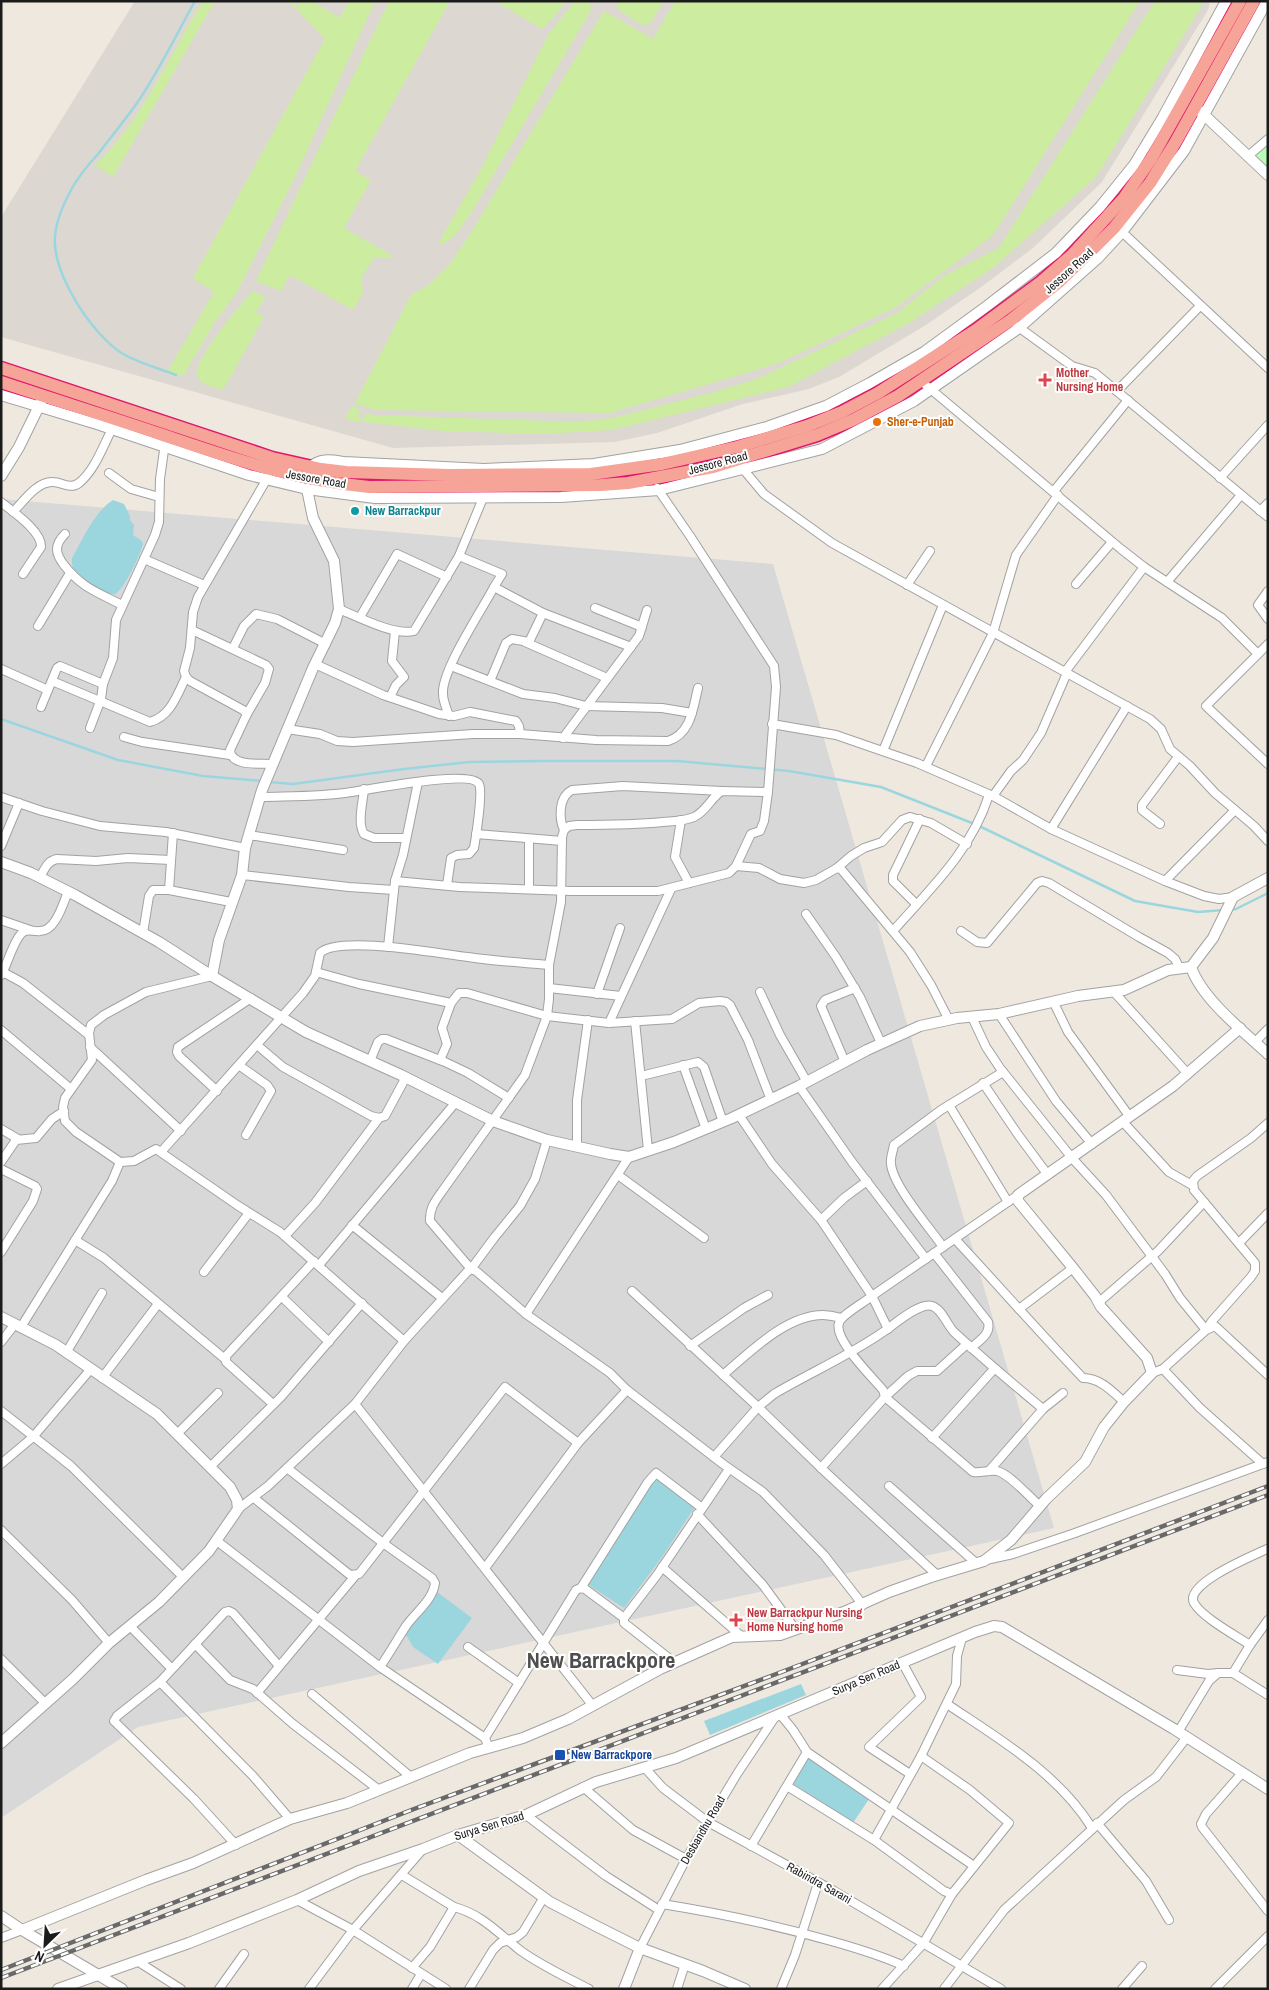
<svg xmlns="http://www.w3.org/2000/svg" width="1269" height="1990" font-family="'Archivo Narrow',sans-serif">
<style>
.residential{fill:#d9d8d8}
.airport{fill:#dcd8d1}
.grass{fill:#cceda0}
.park{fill:#b7fdb7}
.water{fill:#9bd6df}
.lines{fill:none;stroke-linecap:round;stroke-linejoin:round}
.stream{stroke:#9bd6df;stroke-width:2.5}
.minor-casing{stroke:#a2a2a2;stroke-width:10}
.tertiary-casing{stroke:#a2a2a2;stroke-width:12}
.trunk-casing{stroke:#e2166c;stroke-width:15}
.minor{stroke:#fff;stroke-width:8}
.tertiary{stroke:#fff;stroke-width:10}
.trunk{stroke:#f6a498;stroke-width:12}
.rail-casing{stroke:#696969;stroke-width:4.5}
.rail{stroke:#fff;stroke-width:2.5;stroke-dasharray:8;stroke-linecap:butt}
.health-dot{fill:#e0444e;stroke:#fff;stroke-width:2}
.food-dot{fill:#e8710a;stroke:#fff;stroke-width:2}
.culture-dot{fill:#0f9aa8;stroke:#fff;stroke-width:2}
.transit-dot{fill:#1a4fb4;stroke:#fff;stroke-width:2}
.labels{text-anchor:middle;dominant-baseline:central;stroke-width:4;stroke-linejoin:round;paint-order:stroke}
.street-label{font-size:12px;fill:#1b1b1b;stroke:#fff}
.health-label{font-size:12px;font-weight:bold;fill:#be3a42;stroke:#fff;text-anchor:start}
.food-label{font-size:12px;font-weight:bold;fill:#c56008;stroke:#fff;text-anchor:start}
.culture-label{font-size:12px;font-weight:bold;fill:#0d838f;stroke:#fff;text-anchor:start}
.transit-label{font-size:12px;font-weight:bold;fill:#164399;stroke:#fff;text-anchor:start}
.town-label{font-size:22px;font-weight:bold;fill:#4e4e4e;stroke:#fff}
</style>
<rect width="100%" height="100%" fill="#eee8df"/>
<path class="residential" d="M1,499L773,564L1054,1528L138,1727L1,1818Z"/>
<path class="airport" d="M135,1H1210L1208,10L1102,182L1033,248L984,285L926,325L839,377L809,389L743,404L657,433L615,442L393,448L1,337V217Z"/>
<g class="grass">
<path d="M203,1H215L113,177L95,165C141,123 170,54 203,1Z"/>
<path d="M288,1H292L297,7L301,1H312L340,18L349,1H375L295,177L237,292L214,323L184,375L182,376L166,374L214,292L193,278L325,39Z"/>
<path d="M389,1H450L355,171L371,180L344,228L393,256L392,258H374L361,278L363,293L353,310L290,275L281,291L256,281Z"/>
<path d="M495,1H566L556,15L542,29Z"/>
<path d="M575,1H587L590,3L591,10L471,213C463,223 453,244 438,244L481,169L548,35Z"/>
<path d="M616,1H663L651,23L642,25L619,10Z"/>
<path d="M675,1H1140L993,235L896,307L779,363L610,413L375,410L355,403L411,295L430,284L450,264L472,231L604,11L653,39Z"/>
<path d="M1155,1H1201V7L1096,177L994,267L909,323L788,387L612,430L543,434L443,431L347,420L346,416L352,406L361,410L357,417L363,419L367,413L375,415L577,422L612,418L711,393L757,379L897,313L947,274L999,248Z"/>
<path d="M253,291L265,297L256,313L264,317L223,390C214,387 200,385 197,375C193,361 242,302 253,291Z"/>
</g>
<path class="park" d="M1268,143V169L1254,155Z"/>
<g class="water">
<path d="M113,500L124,504L130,516V520L134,525L133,535L142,541L143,544C141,553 124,590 115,594C107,597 77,577 73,569C72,565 72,561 72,558C83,539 94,512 113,500Z"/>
<path d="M656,1478L696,1505L662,1557L624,1608L587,1584Z"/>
<path d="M437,1592L472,1618L438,1664L413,1647L405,1633Z"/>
<path d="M801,1684L806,1695L710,1735L704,1721Z"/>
<path d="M809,1758L869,1799L853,1823L793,1784Z"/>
</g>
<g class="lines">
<g class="stream">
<path d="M176,375C158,368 139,363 123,354C92,335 52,273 55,237C56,221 64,203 71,190C78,177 88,165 98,154C111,137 125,120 137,103C159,71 176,35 195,1"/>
<path d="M1,719L118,760L203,776L263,781"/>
<path d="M269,782L293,784L404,769L469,762L538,761H677L789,771L881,787L977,825L1135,901L1198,912L1224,910"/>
<path d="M1230,910L1236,909L1268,893"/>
</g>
<defs>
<g id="minor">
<path d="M1248,156L1268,139"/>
<path d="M1122,232L1268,368"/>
<path d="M1017,326L1072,366L1095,373L1268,517"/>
<path d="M921,381L1121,549L1144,567L1222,618L1258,654"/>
<path d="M1117,391L1200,306"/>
<path d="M742,464L743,469L764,494L832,543L1150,719L1161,729L1170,749L1190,766L1215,793L1254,826L1268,841"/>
<path d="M109,473L131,489L159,497"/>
<path d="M268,477L198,597L193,612L190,648L184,671L186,677L190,681L243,710L247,714L230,750C231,767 259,763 272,764"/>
<path d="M1220,478L1268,425"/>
<path d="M1054,491L1128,400"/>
<path d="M1,502C13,512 42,531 41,547L23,574"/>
<path d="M1260,511L1268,503"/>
<path d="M13,512C23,502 37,481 53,482C62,482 70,490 79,483C95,470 103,446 112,429"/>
<path d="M65,534C54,545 55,553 64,565C82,588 97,592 122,605"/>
<path d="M459,556L483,498"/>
<path d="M144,559L204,585"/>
<path d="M1167,582L1241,495"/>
<path d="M1076,584L1112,542"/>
<path d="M907,585L930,551"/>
<path d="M1268,591L1258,605L1268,619"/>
<path d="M595,608L642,627"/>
<path d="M339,609C358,617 395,636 414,631L459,556L502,574L494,587L543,613L631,647"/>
<path d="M360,617L397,554L447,577"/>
<path d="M38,626L70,573"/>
<path d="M192,630L266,665L269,669L265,683L247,714"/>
<path d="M525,642L607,678"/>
<path d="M1268,644L1206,706L1268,764"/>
<path d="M233,648L244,626L256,614L277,619L326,644"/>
<path d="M315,664L383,695L439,714L454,716L470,712L516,721L519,726L520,734"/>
<path d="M451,666L523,694L555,698L586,706L662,708L692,713"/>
<path d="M1,669L48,690"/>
<path d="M1065,672L1144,567"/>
<path d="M52,681L150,722C171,716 177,695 186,677"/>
<path d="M490,681L506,643L512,639L529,642L543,613"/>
<path d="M390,697L396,685L404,677L392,661L395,631"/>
<path d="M41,707L57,668L60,666L103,684"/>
<path d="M449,716C447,710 443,701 443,694C441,671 482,610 494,587"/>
<path d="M772,724L836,735L917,763L993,796L1051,829L1165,881L1204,896L1219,899L1233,897"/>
<path d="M90,728L101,699L103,684L113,658L116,620L155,535L159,522L160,479L165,443"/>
<path d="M287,729L320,734L337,741L353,742L473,734H520L596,740L668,741C691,734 693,708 698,688"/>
<path d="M124,737L142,742L230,755"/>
<path d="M563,738L639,636L647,610"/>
<path d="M883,751L943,605"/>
<path d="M926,766L993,633L1016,555L1058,495"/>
<path d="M364,789C363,802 357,823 364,834L374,838H406"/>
<path d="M993,796L1011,771L1023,760L1041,733L1067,673"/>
<path d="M1,797L42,811L100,826L166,832L245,848"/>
<path d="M260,797C290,796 321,797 351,792C369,790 471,769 479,784C483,792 476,837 474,848L469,854L457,855L451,858L447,885"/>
<path d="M681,820L675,857L689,883"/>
<path d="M1160,824L1142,810V805L1178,757"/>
<path d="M1051,829L1127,706"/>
<path d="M564,830C559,819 558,797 572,790L623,786L722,791"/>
<path d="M476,834L562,841"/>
<path d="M249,835L343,850"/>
<path d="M529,840V889"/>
<path d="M1,846L19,803"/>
<path d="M736,866L759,868L780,879L804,883L816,880L837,868L841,869L910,952L931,985L949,1020"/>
<path d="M837,868L851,856L864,848L882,842L902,820L910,817L931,823L967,844"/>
<path d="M242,875L349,887L394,890"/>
<path d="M40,877C45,869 47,861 57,859L96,861L128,858L171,860"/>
<path d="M395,881L460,887L571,891H658L729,873L736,866L751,834L760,831L764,821L768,792L776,687L774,666L690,536L657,488"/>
<path d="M1165,881L1235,810"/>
<path d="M169,890L173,833"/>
<path d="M916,904L893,881V875L920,819"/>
<path d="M806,914L836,957L860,997L881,1043"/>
<path d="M1,920L30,930"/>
<path d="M893,931C931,888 971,851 989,795"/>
<path d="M961,931L977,942L987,943L1037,883L1042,881L1049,883L1139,937L1168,953L1175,959L1180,969"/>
<path d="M143,933L149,896L153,890H169L231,902"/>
<path d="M388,947L395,881L403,855L418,782"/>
<path d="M1,971L23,983L89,1035"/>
<path d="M316,972L359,984L451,1003"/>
<path d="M1,975C8,964 13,941 22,933C27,928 34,932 40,931C56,931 63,903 68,892"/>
<path d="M212,976L146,992L104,1015L91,1025L89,1033L92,1060L65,1098L63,1107L65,1121L76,1132L120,1162L134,1161L156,1149L237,1205L280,1232L404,1341L467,1272L471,1269L476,1271L526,1314L610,1373L627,1390L723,1464L763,1492L824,1555L863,1605"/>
<path d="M549,988L621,996"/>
<path d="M760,992L780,1035L807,1082"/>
<path d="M1114,992L1188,1074"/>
<path d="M597,994L620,928"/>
<path d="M1053,1001L1068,1032L1130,1117"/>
<path d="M999,1014L1056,1101L1092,1144"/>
<path d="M972,1017L986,1047L1000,1068L1072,1158L1106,1195L1165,1274L1180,1298L1206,1330L1212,1321L1251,1277L1255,1271V1263L1194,1190L1193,1181L1197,1176L1251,1138L1268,1123"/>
<path d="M635,1021L648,1150"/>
<path d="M609,1023L671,889"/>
<path d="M1,1030L71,1089"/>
<path d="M1255,1042L1268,1029"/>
<path d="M257,1045L283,1067L371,1116L379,1118L385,1116L406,1077"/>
<path d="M90,1047L181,1131"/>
<path d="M440,1060L447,1044L442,1028L451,1003L459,993H467L547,1016L609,1023L672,1019L699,1003L720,1001L726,1002L730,1005L748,1040L771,1100"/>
<path d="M370,1061L378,1042L382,1039H386L445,1062L468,1073L509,1098"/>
<path d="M845,1062L821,1006L825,1000L855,988"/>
<path d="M683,1065L706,1129"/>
<path d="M240,1066L267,1085L271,1091L246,1135"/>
<path d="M641,1076L698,1062L704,1067L723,1122"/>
<path d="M983,1083L1019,1136L1048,1175"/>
<path d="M799,1086L852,1162L926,1259"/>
<path d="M217,1091L179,1056L177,1052L178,1047L251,998"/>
<path d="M949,1105L1008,1202"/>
<path d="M739,1115L772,1164L821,1220L872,1296C865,1302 841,1315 839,1323C833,1339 873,1378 883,1390L885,1397L821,1468"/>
<path d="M1123,1122L1169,1172L1192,1185"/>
<path d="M1,1129L18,1139"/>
<path d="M547,1140L535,1179L520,1206L494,1238L471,1269L430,1221C429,1208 436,1200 443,1190L525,1075L547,1016L549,999V965L561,902L562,837L564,830L569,826L577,825C606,825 634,825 663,822C673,821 685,821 694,817C707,811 711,797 722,791L768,792"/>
<path d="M577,1147V1100L588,1020"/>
<path d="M161,1152L303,993L315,976L320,953C339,935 440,954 468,957C495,961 522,963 549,965"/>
<path d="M1,1162L16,1140L36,1138L52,1119L64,1111"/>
<path d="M1,1169L35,1186L37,1189L33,1201L1,1252"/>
<path d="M618,1175L704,1238"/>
<path d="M821,1220L844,1198L867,1181"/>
<path d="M352,1225L442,1298"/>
<path d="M285,1236L315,1203L379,1118"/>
<path d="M955,1239C998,1285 1039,1332 1083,1378C1100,1378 1112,1391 1124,1402"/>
<path d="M75,1240L104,1258L225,1359"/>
<path d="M1239,1243L1268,1213"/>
<path d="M943,1247C930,1228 893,1186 891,1164C890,1158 893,1151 894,1145L941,1110L1003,1072"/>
<path d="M934,1253L988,1322C991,1334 980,1340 971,1348"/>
<path d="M319,1265L456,1102"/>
<path d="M204,1272L249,1213"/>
<path d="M632,1291L758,1407L821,1468L937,1575"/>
<path d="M282,1297L329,1342"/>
<path d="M1098,1303L1158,1251L1204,1202"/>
<path d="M1019,1309L1073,1268"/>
<path d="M526,1314L629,1157"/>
<path d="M21,1327L112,1181L120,1162"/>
<path d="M888,1329L872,1296L1018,1195"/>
<path d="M404,1341L355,1404L593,1706"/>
<path d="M1,1342L15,1324"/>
<path d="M967,1344L937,1371H917L908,1376L885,1397L973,1472C981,1473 989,1470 997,1471C1010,1474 1029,1497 1040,1506"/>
<path d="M690,1346L744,1308L768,1295"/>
<path d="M66,1353L102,1293"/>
<path d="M1163,1369L1200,1408L1263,1464"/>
<path d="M1152,1373L1163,1369L1206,1330L1215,1326L1268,1375"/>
<path d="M723,1375C749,1353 786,1315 823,1315C829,1315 836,1317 842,1318"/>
<path d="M102,1378L158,1304"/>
<path d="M273,1404L226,1362V1356L314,1261"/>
<path d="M1,1411L71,1466L184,1578"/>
<path d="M177,1434L218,1393"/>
<path d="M932,1438L994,1369"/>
<path d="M578,1443L627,1390"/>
<path d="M714,1457L758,1407L774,1394C811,1372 851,1355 886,1330C896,1323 920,1302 932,1306C942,1309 947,1325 954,1332C983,1359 1013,1384 1043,1409"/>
<path d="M1,1464L33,1437L90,1370"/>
<path d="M210,1467L281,1397L362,1303"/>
<path d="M287,1468L383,1543L432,1578L435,1583C433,1600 415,1613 406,1626C397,1640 389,1654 380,1667"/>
<path d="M989,1471L1043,1409L1063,1393"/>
<path d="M889,1486L976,1563"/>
<path d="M254,1498L350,1575L359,1574L505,1387L578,1443L485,1568"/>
<path d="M238,1509L268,1486L355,1404"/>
<path d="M697,1514L763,1585L796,1630"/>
<path d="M1,1530L72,1600L109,1643"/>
<path d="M217,1541L380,1667L485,1738"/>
<path d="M986,1560L1013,1554L1075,1533L1268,1462"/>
<path d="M662,1567L740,1635"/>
<path d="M581,1588L648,1482L656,1473L702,1508"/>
<path d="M1268,1620L1250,1645L1233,1673L1268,1695"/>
<path d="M130,1626L171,1668"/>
<path d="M195,1644L230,1680L253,1689L293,1724L379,1790"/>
<path d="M1250,1645C1235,1635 1203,1618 1194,1603C1184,1584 1252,1556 1267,1549"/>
<path d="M468,1647L519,1683"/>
<path d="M1,1659L45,1703"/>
<path d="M902,1662L921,1697L869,1747L910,1774"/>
<path d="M675,1663L628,1626L624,1623V1618L657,1575L729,1469"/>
<path d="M279,1666L233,1613L229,1611L225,1612L160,1682L253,1776L290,1819"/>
<path d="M1177,1670L1208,1674L1218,1673"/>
<path d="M160,1682L117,1716L114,1721L194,1799L236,1845"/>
<path d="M257,1693L355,1576"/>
<path d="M312,1694L411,1777"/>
<path d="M947,1704C999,1739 1058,1773 1092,1828"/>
<path d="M1178,1732L1209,1681L1218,1673H1233"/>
<path d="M487,1743L485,1738L576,1590L581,1588L585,1589L624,1618"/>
<path d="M807,1752L974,1866"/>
<path d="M644,1767L663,1788L708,1822L834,1891L1001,1989"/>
<path d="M1242,1773L1206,1814L1201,1824L1202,1827L1268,1911"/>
<path d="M787,1786L874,1840L944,1891L952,1894L1009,1823L970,1790L921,1756"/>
<path d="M583,1787L633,1830L686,1859"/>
<path d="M526,1815L606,1876L659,1910"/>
<path d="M1097,1823L1146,1881L1169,1920"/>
<path d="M874,1840L921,1756L956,1684L957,1656L962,1638"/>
<path d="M751,1846L807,1752L793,1730L780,1714"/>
<path d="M402,1875L454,1907"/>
<path d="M297,1900L353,1930L446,1989"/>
<path d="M662,1904C719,1913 775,1925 831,1941C856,1948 880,1955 904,1966"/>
<path d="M1,1938L22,1930"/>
<path d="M640,1948L686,1859L737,1774L775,1717"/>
<path d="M137,1961L181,1989"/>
<path d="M412,1968L430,1947L454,1907C482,1914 500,1935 521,1951C542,1966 566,1977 589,1989"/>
<path d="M219,1989L244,1954"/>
<path d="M309,1989L353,1930L423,1849"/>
<path d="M412,1989L421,1974"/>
<path d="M469,1989L493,1950L500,1943L517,1937L523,1932L544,1897"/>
<path d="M677,1989L685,1964"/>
<path d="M781,1989L795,1955L818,1883"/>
<path d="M882,1989L923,1944L952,1894"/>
<path d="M944,1989L1004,1910L1124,1800L1156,1777L1187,1737"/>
<path d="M1122,1989L1142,1966"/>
<path d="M1215,1989L1268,1936"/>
</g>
<g id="tertiary">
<path d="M1200,111L1268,175"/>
<path d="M1,395L97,424L249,475L307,489L375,498L561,497L659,490L822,449L914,401L1019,328L1098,258L1122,232L1184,151L1267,1"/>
<path d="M310,467C321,458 330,460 344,462L484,469L594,464L680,450L767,427L826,406L870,383L924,352L987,306L1056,253L1100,207L1134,165L1163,117L1226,1"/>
<path d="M1,476L19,447L41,402"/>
<path d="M1,862L31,873L75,895L159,942L212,976L306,1032L401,1075L493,1121L547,1140L610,1154L629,1157L674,1142L732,1118L799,1086L867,1050L920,1026L957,1018L999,1014L1078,996L1124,990L1168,970L1191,967"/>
<path d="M1268,878L1233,897L1213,938L1191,967C1202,999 1243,1031 1268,1054"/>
<path d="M212,976L219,940L242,875L245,848L262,790L313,668L335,623L339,609L334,561L313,518L307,489"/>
<path d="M1,1317L56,1345L157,1414L230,1487L237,1500L238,1509L209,1551L159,1602L109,1643L73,1679L1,1743"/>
<path d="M458,1835L550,1902L596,1926L640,1948L703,1971L745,1989"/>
<path d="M1,1916L22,1930L122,1989"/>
<path d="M22,1930L146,1880L193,1863L290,1819L347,1803L470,1753L523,1738L568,1719L660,1669L732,1637L780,1635L844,1612L889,1592L931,1577L984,1561L1011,1540L1046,1499L1085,1462L1104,1427L1124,1402L1152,1373L1147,1358L1101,1307L1095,1296L1073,1268L1018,1201V1195L1173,1086L1240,1028"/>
<path d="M58,1989L189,1943L297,1900L359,1871L423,1849L458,1835L526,1815L596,1782L676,1758L975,1632L994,1626L1002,1627L1174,1729L1268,1789"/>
<path d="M624,1989L640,1948"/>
</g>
<g id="trunk">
<path d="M1,368L272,458L321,469L346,472L449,475L591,474L662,464L737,447L807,426L842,412L878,393L976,330L1041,282L1072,255L1124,198L1151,159L1240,1"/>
<path d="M1,382C55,400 110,417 163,435C234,459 293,480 369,487L601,485L628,483L713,467L817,435L853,420L898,396L1011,320L1060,281L1098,244L1114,228L1150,183L1175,143L1254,1"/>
</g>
</defs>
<use href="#minor" class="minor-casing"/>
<use href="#tertiary" class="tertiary-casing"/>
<use href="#trunk" class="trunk-casing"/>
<use href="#minor" class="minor"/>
<use href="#tertiary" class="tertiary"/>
<use href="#trunk" class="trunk"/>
<defs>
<g id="rail">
<path d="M1,1970L414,1809L771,1676L1268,1486"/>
<path d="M1,1978L1268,1495"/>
</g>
</defs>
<use href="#rail" class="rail-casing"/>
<use href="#rail" class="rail"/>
</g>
<g class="health-dot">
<path d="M1042.5 372.5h5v5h5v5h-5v5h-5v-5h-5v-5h5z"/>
<path d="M733.5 1612.5h5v5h5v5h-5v5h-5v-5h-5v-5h5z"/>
</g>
<circle class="food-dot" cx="877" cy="422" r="5"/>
<circle class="culture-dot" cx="355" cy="511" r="5"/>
<rect class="transit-dot" x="554" y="1749" width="12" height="12" rx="2.5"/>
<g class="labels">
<g class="street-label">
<text transform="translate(1069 271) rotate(-42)">Jessore Road</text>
<text transform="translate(718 463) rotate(-15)">Jessore Road</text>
<text transform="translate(316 479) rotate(10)">Jessore Road</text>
<text transform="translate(866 1678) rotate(-23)">Surya Sen Road</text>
<text transform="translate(489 1826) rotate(-17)">Surya Sen Road</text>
<text transform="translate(703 1830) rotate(-60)">Desbandhu Road</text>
<text transform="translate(819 1883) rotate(29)">Rabindra Sarani</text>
</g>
<g class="health-label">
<text x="1056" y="373">Mother<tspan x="1056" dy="14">Nursing Home</tspan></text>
<text x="747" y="1613">New Barrackpur Nursing<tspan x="747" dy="14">Home Nursing home</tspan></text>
</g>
<g class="food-label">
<text x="887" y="422">Sher-e-Punjab</text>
</g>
<g class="culture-label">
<text x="365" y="511">New Barrackpur</text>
</g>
<g class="transit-label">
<text x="571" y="1755">New Barrackpore</text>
</g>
<g class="town-label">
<text x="601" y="1660">New Barrackpore</text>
</g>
</g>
<rect width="1269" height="1990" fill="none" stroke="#1b1b1b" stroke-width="5"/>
<g transform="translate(45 1945) rotate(205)" stroke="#ffffff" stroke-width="4" paint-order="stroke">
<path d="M0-4L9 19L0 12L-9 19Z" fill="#1b1b1b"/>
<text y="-8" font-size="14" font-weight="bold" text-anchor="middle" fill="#1b1b1b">N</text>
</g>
</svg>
